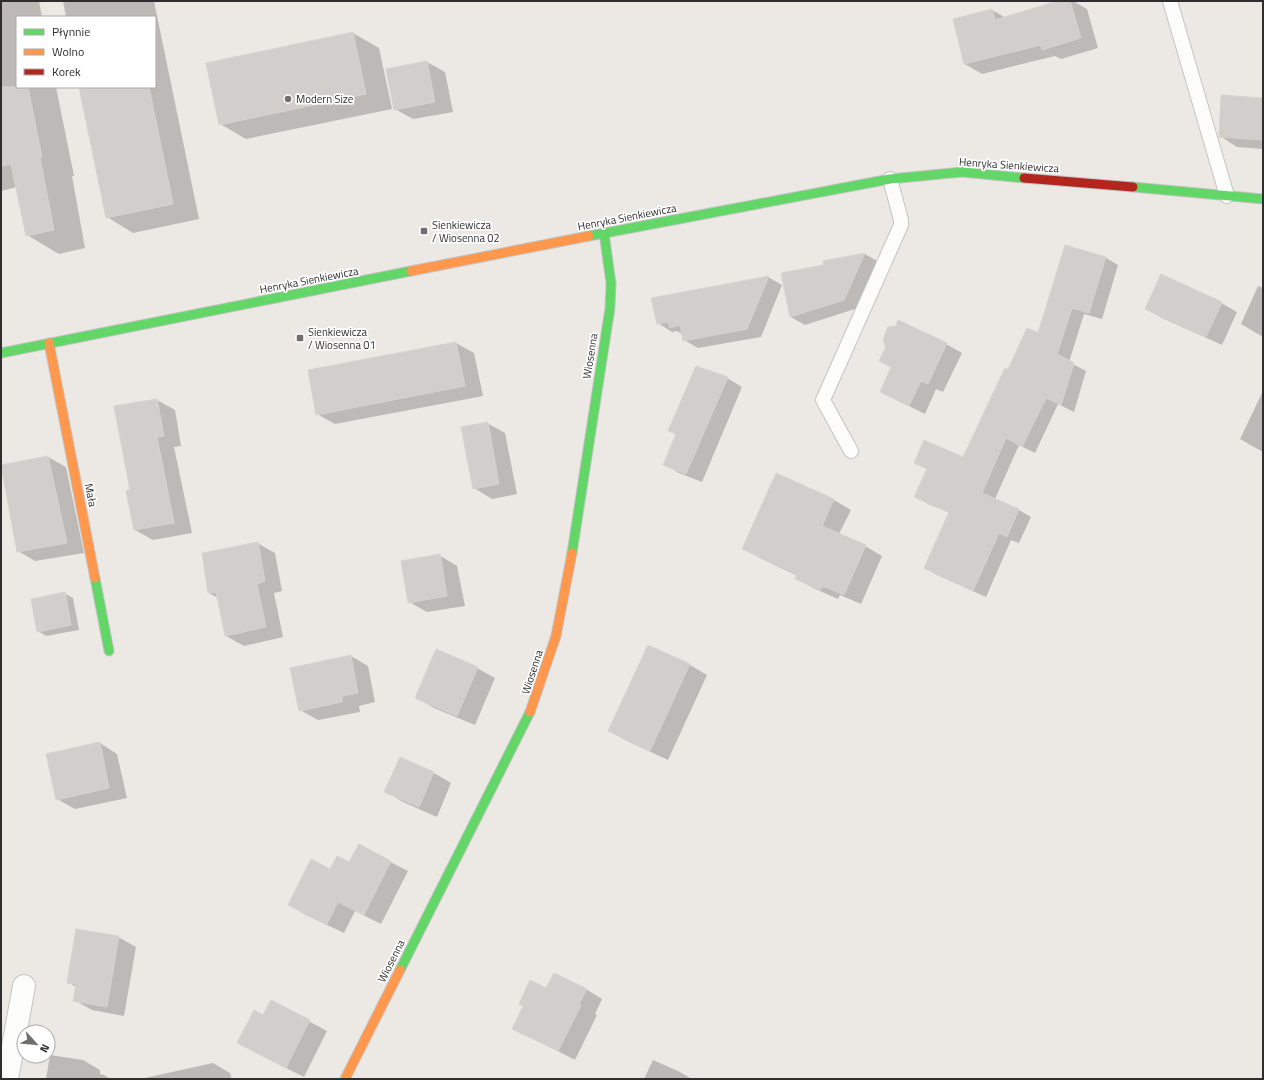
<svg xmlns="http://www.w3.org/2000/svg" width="1264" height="1080" font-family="'Titillium Web',sans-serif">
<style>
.shadow{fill:#0003}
.building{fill:#d1cecb;stroke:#d7d4d0}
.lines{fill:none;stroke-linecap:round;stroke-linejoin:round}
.lane-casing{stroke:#c5c4c5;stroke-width:16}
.street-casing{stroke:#c5c4c5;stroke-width:24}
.fast-casing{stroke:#c5c4c5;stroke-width:11}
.slow-casing{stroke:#c5c4c5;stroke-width:11}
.jam-casing{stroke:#c5c4c5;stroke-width:11}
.lane{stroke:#fcfcfb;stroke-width:14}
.street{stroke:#fcfcfb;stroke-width:22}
.fast{stroke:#63d668;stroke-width:9}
.slow{stroke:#ff974d;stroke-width:9}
.jam{stroke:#b3261e;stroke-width:9}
.poi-dot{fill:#706f6e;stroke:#fff;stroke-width:1.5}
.labels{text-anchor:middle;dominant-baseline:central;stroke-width:3.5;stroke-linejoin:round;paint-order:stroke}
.poi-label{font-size:11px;fill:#2e2e2e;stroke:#fff;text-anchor:start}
.street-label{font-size:11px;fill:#2e2e2e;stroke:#fff}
</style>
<rect width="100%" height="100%" fill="#ece8e4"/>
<g class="shadow">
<path d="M1,1H39L42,17H17V87H56L74,176H72L85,248L59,254L27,235L17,187L1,191Z"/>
<path d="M63,1H154L199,219L133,233L107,217L80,87H155V17H66Z"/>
<path d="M1061,1H1073L1087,9L1098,48L1061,59L1055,56L982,74L965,64L992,10L1006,18Z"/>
<path d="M353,33L379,48L392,109L246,139L220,124Z"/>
<path d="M427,62L445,72L453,112L413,119L395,109Z"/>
<path d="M1263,99V149L1237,147L1220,136Z"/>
<path d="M865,254L879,262L858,308L805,325L791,317L783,274L825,266L824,261Z"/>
<path d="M1106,258L1118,265L1102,319L1084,314L1069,362L1086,371L1074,412L1058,404L1035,453L1019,445L995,499L1019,510L1031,517L1019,543L1011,540L986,597L937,575L925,568L950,513L928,504L916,497L928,470L916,463L964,458L1008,370Z"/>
<path d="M768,277L782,285L761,337L698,348L684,340L682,334L677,331L672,332L658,323Z"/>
<path d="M1258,286L1263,288V337L1241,324Z"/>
<path d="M1221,303L1237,312L1222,345L1162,318L1146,309Z"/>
<path d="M456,343L474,353L483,396L335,424L317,414L310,371Z"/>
<path d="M946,344L962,353L943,392L936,389L925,414L881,392Z"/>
<path d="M727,378L742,387L702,482L679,473L665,465L677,435L670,431Z"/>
<path d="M1263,391V452L1240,439Z"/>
<path d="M157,400L175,410L181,446L174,447L192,533L153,540L135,530L128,492L131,491Z"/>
<path d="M487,423L505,433L517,494L492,499L474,488Z"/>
<path d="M48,457L66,467L84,553L35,561L18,551Z"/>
<path d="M777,474L834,500L851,510L839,534L865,546L882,556L861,604L840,595L838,599L813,588L796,578L798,576L760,558L743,549Z"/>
<path d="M257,543L275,553L282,591L274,593L283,637L244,646L226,636L218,598L209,593Z"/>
<path d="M439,555L457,566L465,606L427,612L409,602Z"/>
<path d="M64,593L73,598L79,630L46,636L38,631Z"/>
<path d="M648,646L690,665L707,675L668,760L627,741L609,731Z"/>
<path d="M351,656L368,666L375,702L359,706L360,712L318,720L300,710Z"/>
<path d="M477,668L495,678L475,725L434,708L417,698Z"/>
<path d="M100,743L117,754L127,798L75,809L57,799Z"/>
<path d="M434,773L451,783L437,817L403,802L386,792Z"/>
<path d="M359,846L408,871L381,924L355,911L344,933L306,915L289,905L331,870L350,864Z"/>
<path d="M118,937L136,947L124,1016L92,1010L74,1000L76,987L68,982Z"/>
<path d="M586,989L602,999L595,1014L597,1015L575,1060L514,1028Z"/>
<path d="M271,1001L327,1031L304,1077L256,1053L264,1016Z"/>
<path d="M50,1055L83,1060L100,1070V1074L104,1075L111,1079H46Z"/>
<path d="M653,1060L678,1071L692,1079H644Z"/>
<path d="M213,1063L230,1073L232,1079H140Z"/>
</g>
<g class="building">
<path d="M1057,1H1070L1081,38L1042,50L1041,45L964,64L953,19L992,9L995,20Z"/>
<path d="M353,32L366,94L219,125L206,63Z"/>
<path d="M427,61L435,102L394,110L386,69Z"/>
<path d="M1,87H28L42,157L40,158L54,230L26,236L11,164L1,166Z"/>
<path d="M79,87H149L173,204L106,218Z"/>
<path d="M1221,95L1263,98V140L1219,137Z"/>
<path d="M1065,245L1106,257L1089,313L1072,308L1057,354L1074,363L1061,405L1046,398L1022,447L1006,438L982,493L1019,509L1007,537L999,533L973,591L924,568L949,512L914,497L927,469L914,463L924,440L963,457L1005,368L1008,369L1027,328L1038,333Z"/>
<path d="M865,253L844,300L790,317L781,273L824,265L823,261Z"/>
<path d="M1161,274L1222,302L1206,337L1145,309Z"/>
<path d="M769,276L747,329L683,341L680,325L670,328L668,322L657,324L651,298Z"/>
<path d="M898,320L947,343L928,384L921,381L909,406L880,392L891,367L879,361L886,347L883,340L888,327L896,326Z"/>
<path d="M456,342L465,386L316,415L308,370Z"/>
<path d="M696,366L728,377L686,474L663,465L676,434L668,431Z"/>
<path d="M157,399L164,436L157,437L174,523L134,530L126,491L130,490L114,406Z"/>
<path d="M488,422L499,484L473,489L461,427Z"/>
<path d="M48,456L67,543L17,552L1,465Z"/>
<path d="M776,473L834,499L822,526L866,545L844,595L823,586L820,590L795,579L797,574L742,549Z"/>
<path d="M258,542L265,581L257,584L266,627L225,636L216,592L208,593L202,553Z"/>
<path d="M440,554L447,596L408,603L401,561Z"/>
<path d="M65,592L71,625L37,632L31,599Z"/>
<path d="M648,645L690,664L650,751L608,731Z"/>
<path d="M436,649L478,667L457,716L415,698Z"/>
<path d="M351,655L358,693L342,696V702L299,711L290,668Z"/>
<path d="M100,742L109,788L56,800L46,754Z"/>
<path d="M400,757L434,772L419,807L384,792Z"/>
<path d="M359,844L391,861L364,915L338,902L327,924L288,905L311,859L330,869L337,856L349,862Z"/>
<path d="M76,929L119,936L107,1007L73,1001L76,984L67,983Z"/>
<path d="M554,973L587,989L579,1004L581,1005L558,1051L512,1029L523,1006L519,1004L530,980L546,988Z"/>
<path d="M271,1000L310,1020L286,1068L237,1043L254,1010L263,1015Z"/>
</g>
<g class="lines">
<defs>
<g id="lane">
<path d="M1170,1L1227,196"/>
<path d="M851,451L823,400L901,225V220L890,179"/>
</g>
<path id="street" d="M7,1079L24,986"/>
<g id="fast">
<path d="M1133,187L1263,199"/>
<path d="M589,236L890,179L962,172L1024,178"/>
<path d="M1,353L411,271"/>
<path d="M572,553L610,308L611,283L604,233"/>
<path d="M95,578L109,651"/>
<path d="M400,970L530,712"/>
</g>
<g id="slow">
<path d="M411,271L589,236"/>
<path d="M49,343L95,578"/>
<path d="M530,712L556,636L572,553"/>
<path d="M345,1079L400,970"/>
</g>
<path id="jam" d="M1024,178L1133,187"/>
</defs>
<use href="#lane" class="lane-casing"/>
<use href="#street" class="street-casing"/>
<use href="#fast" class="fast-casing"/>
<use href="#slow" class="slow-casing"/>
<use href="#jam" class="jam-casing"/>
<use href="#lane" class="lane"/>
<use href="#street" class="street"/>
<use href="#fast" class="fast"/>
<use href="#slow" class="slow"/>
<use href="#jam" class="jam"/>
</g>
<g class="poi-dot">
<circle cx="288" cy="99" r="4"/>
<rect x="420" y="227" width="8" height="8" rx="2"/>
<rect x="296" y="334" width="8" height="8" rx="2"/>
</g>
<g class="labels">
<g class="poi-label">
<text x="296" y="99">Modern Size</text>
<text x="432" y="225">Sienkiewicza<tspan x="432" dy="13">/ Wiosenna 02</tspan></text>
<text x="308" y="332">Sienkiewicza<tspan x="308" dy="13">/ Wiosenna 01</tspan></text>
</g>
<g class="street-label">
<text transform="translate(1009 165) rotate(4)">Henryka Sienkiewicza</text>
<text transform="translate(627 217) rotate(-11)">Henryka Sienkiewicza</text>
<text transform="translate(309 280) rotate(-11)">Henryka Sienkiewicza</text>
<text transform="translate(590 356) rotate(-81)">Wiosenna</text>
<text transform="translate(91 495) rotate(79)">Mała</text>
<text transform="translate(532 672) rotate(-72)">Wiosenna</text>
<text transform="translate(391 961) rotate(-63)">Wiosenna</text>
</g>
</g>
<rect width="1264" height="1080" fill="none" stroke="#2e2e2e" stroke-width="4"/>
<rect x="16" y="16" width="140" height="72" fill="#ffffff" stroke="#ababab"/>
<rect x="24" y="29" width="20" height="6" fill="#63d668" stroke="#ababab"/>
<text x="52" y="36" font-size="12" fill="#2e2e2e">Płynnie</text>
<rect x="24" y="49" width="20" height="6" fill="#ff974d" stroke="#ababab"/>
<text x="52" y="56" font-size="12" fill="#2e2e2e">Wolno</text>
<rect x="24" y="69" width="20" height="6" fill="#b3261e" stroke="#ababab"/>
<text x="52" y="76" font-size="12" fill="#2e2e2e">Korek</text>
<g transform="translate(36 1044) rotate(117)"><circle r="19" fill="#ffffff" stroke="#ababab"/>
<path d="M0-3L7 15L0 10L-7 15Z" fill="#706f6e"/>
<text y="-6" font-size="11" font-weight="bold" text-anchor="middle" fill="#2e2e2e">N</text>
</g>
</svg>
